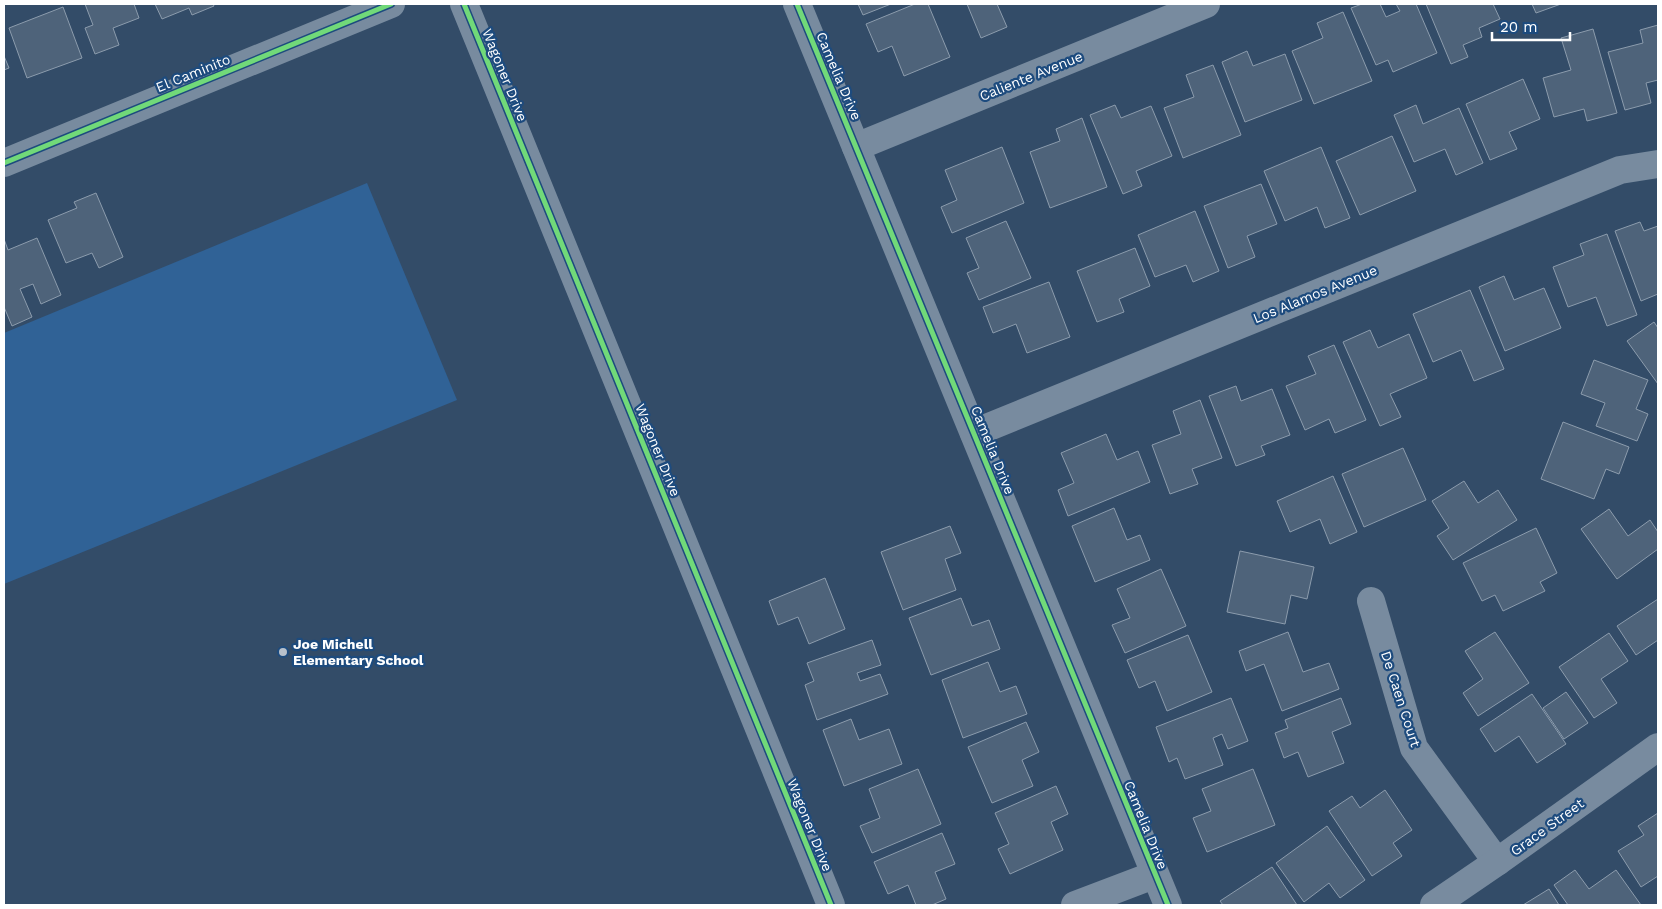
<svg xmlns="http://www.w3.org/2000/svg" width="1662" height="909" font-family="'Work Sans',sans-serif">
<style>
.green{fill:#306296}
.building{fill:#4e637a;stroke:#8c9cad}
.lines{fill:none;stroke-linecap:round;stroke-linejoin:round}
.minor{stroke:#788b9f;stroke-width:28}
.cycleway-casing{stroke:#1d4b7e;stroke-width:8}
.cycleway{stroke:#71d979;stroke-width:5}
.poi-dot{fill:#b8c0ca;stroke:#1d4b7e;stroke-width:2}
.labels{text-anchor:middle;dominant-baseline:central;stroke-width:4.5;stroke-linejoin:round;paint-order:stroke}
.street-label{font-size:14px;fill:#fff;stroke:#1d4b7e}
.poi-label{font-size:14px;font-weight:bold;fill:#fff;stroke:#1d4b7e;text-anchor:start}
</style>
<rect width="100%" height="100%" fill="#334c68"/>
<path class="green" d="M367,183L457,400L4,584V333Z"/>
<g class="building">
<path d="M85,4H134L139,18L113,28L119,45L95,54L85,28L93,25Z"/>
<path d="M155,4H213L214,6L192,15L189,8L162,19Z"/>
<path d="M858,4H891L863,15Z"/>
<path d="M915,4H928L950,57L904,76L892,46L878,52L866,24Z"/>
<path d="M967,4H997L1007,27L981,38Z"/>
<path d="M1362,4H1380L1386,17L1400,11L1396,4H1416L1437,53L1393,72L1388,60L1376,65L1351,8Z"/>
<path d="M1426,4H1493L1500,19L1479,28L1482,37L1463,45L1468,57L1451,64Z"/>
<path d="M1532,4H1561L1536,13Z"/>
<path d="M63,7L82,58L27,78L9,28Z"/>
<path d="M1343,12L1372,81L1314,104L1292,51L1323,38L1317,23Z"/>
<path d="M1658,25V80L1646,83L1651,103L1625,110L1608,52L1643,43L1640,30Z"/>
<path d="M1593,29L1617,113L1587,121L1584,109L1554,117L1543,78L1571,70L1561,38Z"/>
<path d="M1247,51L1253,66L1285,54L1302,100L1245,122L1222,62Z"/>
<path d="M4,56L9,68L4,70Z"/>
<path d="M1213,65L1241,135L1183,158L1164,108L1194,97L1186,75Z"/>
<path d="M1523,79L1540,119L1509,132L1517,149L1490,160L1466,104Z"/>
<path d="M1115,105L1121,118L1151,106L1172,156L1136,171L1142,186L1123,194L1090,115Z"/>
<path d="M1416,105L1423,124L1459,108L1483,163L1456,175L1445,149L1414,162L1394,115Z"/>
<path d="M1082,118L1107,187L1050,208L1030,152L1060,141L1056,129Z"/>
<path d="M1392,136L1416,191L1360,215L1336,161Z"/>
<path d="M1002,147L1024,203L952,233L941,207L957,200L945,170Z"/>
<path d="M1321,147L1350,218L1325,228L1317,207L1285,221L1264,171Z"/>
<path d="M1261,184L1277,224L1247,236L1255,257L1228,268L1204,206Z"/>
<path d="M96,193L123,257L99,268L92,253L66,263L48,220L77,208L74,202Z"/>
<path d="M1195,211L1219,271L1193,282L1186,265L1155,277L1138,235Z"/>
<path d="M1006,221L1031,278L979,300L967,273L979,268L966,238Z"/>
<path d="M1640,222L1644,231L1658,226V294L1641,301L1615,231Z"/>
<path d="M1607,234L1637,315L1607,326L1596,297L1568,307L1553,267L1584,255L1580,244Z"/>
<path d="M37,238L61,295L41,304L33,284L20,289L32,317L12,326L4,307V239L8,250Z"/>
<path d="M1135,248L1150,286L1119,299L1124,312L1097,322L1077,271Z"/>
<path d="M1504,276L1514,300L1544,288L1561,328L1505,351L1479,287Z"/>
<path d="M1049,282L1070,337L1027,353L1016,324L993,333L983,307Z"/>
<path d="M1470,290L1504,369L1474,381L1461,350L1433,362L1413,314Z"/>
<path d="M1654,322L1658,328V384L1627,341Z"/>
<path d="M1370,330L1378,348L1409,334L1427,378L1390,394L1401,417L1380,426L1343,342Z"/>
<path d="M1334,345L1366,420L1335,433L1329,419L1305,430L1286,386L1316,374L1308,356Z"/>
<path d="M1594,360L1648,380L1636,409L1648,414L1637,441L1596,426L1605,403L1581,394Z"/>
<path d="M1236,386L1241,401L1272,389L1290,435L1261,446L1265,455L1236,466L1209,396Z"/>
<path d="M1200,400L1222,458L1192,469L1198,484L1170,494L1152,445L1181,434L1173,411Z"/>
<path d="M1563,422L1629,447L1619,474L1606,469L1594,499L1541,479Z"/>
<path d="M1106,434L1117,460L1138,451L1150,482L1068,516L1058,490L1074,483L1061,453Z"/>
<path d="M1403,448L1426,500L1364,527L1342,474Z"/>
<path d="M1333,476L1357,532L1330,544L1320,519L1290,532L1277,501Z"/>
<path d="M1464,481L1478,503L1498,490L1517,520L1453,560L1437,536L1449,528L1432,501Z"/>
<path d="M1114,508L1127,540L1140,535L1150,560L1095,582L1072,526Z"/>
<path d="M1609,509L1628,536L1650,520L1658,532V549L1617,579L1581,529Z"/>
<path d="M950,526L961,553L945,559L956,590L903,610L881,552Z"/>
<path d="M1536,528L1557,573L1540,582L1545,591L1503,611L1495,595L1482,601L1463,563Z"/>
<path d="M1240,551L1314,567L1307,599L1291,595L1285,624L1227,612Z"/>
<path d="M1161,569L1186,626L1125,653L1112,625L1130,618L1117,589Z"/>
<path d="M825,578L845,629L809,644L798,617L778,625L769,601Z"/>
<path d="M961,598L972,626L989,620L1000,649L931,675L909,618Z"/>
<path d="M1658,599V640L1636,655L1617,626Z"/>
<path d="M1288,632L1303,672L1329,663L1339,689L1282,711L1264,664L1246,671L1239,651Z"/>
<path d="M1495,632L1529,683L1478,716L1463,693L1483,679L1465,651Z"/>
<path d="M1609,633L1628,661L1601,679L1617,703L1594,718L1559,667Z"/>
<path d="M1188,635L1212,692L1167,711L1155,681L1139,688L1127,660Z"/>
<path d="M872,640L881,665L857,673L860,681L880,674L888,694L817,720L805,685L814,681L807,663Z"/>
<path d="M988,662L1000,692L1016,686L1027,714L963,738L942,680Z"/>
<path d="M1566,692L1588,723L1564,739L1543,708Z"/>
<path d="M1532,694L1566,744L1537,763L1519,736L1495,752L1480,729Z"/>
<path d="M1231,698L1248,741L1228,749L1222,734L1213,738L1223,765L1185,779L1177,758L1169,762L1156,727Z"/>
<path d="M1341,698L1351,724L1332,732L1344,763L1308,777L1298,752L1284,758L1275,733L1288,728L1285,720Z"/>
<path d="M851,719L859,740L889,729L902,764L844,786L823,730Z"/>
<path d="M1026,722L1039,752L1022,760L1033,786L992,803L968,747Z"/>
<path d="M918,769L941,824L872,853L860,826L880,818L869,789Z"/>
<path d="M1253,769L1275,825L1207,852L1193,818L1211,811L1202,789Z"/>
<path d="M1056,786L1068,814L1051,822L1063,850L1010,874L998,849L1009,844L995,813Z"/>
<path d="M1385,790L1412,830L1393,843L1402,856L1372,876L1329,811L1352,796L1360,808Z"/>
<path d="M1658,813V876L1641,887L1618,851L1644,835L1638,826Z"/>
<path d="M1327,826L1365,880L1340,898L1329,883L1304,902L1276,863Z"/>
<path d="M942,833L955,864L935,872L946,899L932,905H916L908,885L888,894L874,862Z"/>
<path d="M1272,867L1297,905H1223L1220,901Z"/>
<path d="M1575,870L1589,889L1616,870L1641,905H1568L1554,885Z"/>
<path d="M1549,889L1559,905H1523Z"/>
</g>
<g class="lines">
<g class="minor">
<path d="M464,4L831,905"/>
<path d="M797,4L1168,905"/>
<path d="M856,147L1206,4"/>
<path d="M4,163L391,4"/>
<path d="M974,433L1620,170L1658,164"/>
<path d="M1371,601L1414,748L1497,862"/>
<path d="M1075,905L1154,875"/>
<path d="M1434,905L1497,862L1658,747"/>
</g>
<defs>
<g id="cycleway">
<path d="M464,4L831,905"/>
<path d="M797,4L1168,905"/>
<path d="M4,163L391,4"/>
</g>
</defs>
<use href="#cycleway" class="cycleway-casing"/>
<use href="#cycleway" class="cycleway"/>
</g>
<circle class="poi-dot" cx="283" cy="652" r="5"/>
<g class="labels">
<g class="street-label">
<text transform="translate(193 73) rotate(-22)">El Caminito</text>
<text transform="translate(505 75) rotate(68)">Wagoner Drive</text>
<text transform="translate(839 76) rotate(67)">Camelia Drive</text>
<text transform="translate(1031 76) rotate(-22)">Caliente Avenue</text>
<text transform="translate(1315 294) rotate(-22)">Los Alamos Avenue</text>
<text transform="translate(658 450) rotate(68)">Wagoner Drive</text>
<text transform="translate(993 450) rotate(68)">Camelia Drive</text>
<text transform="translate(1401 699) rotate(72)">De Caen Court</text>
<text transform="translate(810 825) rotate(68)">Wagoner Drive</text>
<text transform="translate(1146 825) rotate(68)">Camelia Drive</text>
<text transform="translate(1547 827) rotate(-36)">Grace Street</text>
</g>
<g class="poi-label">
<text x="293" y="644">Joe Michell<tspan x="293" dy="16">Elementary School</tspan></text>
</g>
</g>
<rect width="1662" height="909" fill="none" stroke="#ffffff" stroke-width="10"/>
<path d="M1492 32v8h78v-8" fill="none" stroke="#ffffff" stroke-width="2.5"/>
<text x="1500" y="32" font-size="15" fill="#ffffff" stroke="#1d4b7e" stroke-width="4" paint-order="stroke">20 m</text>
</svg>
